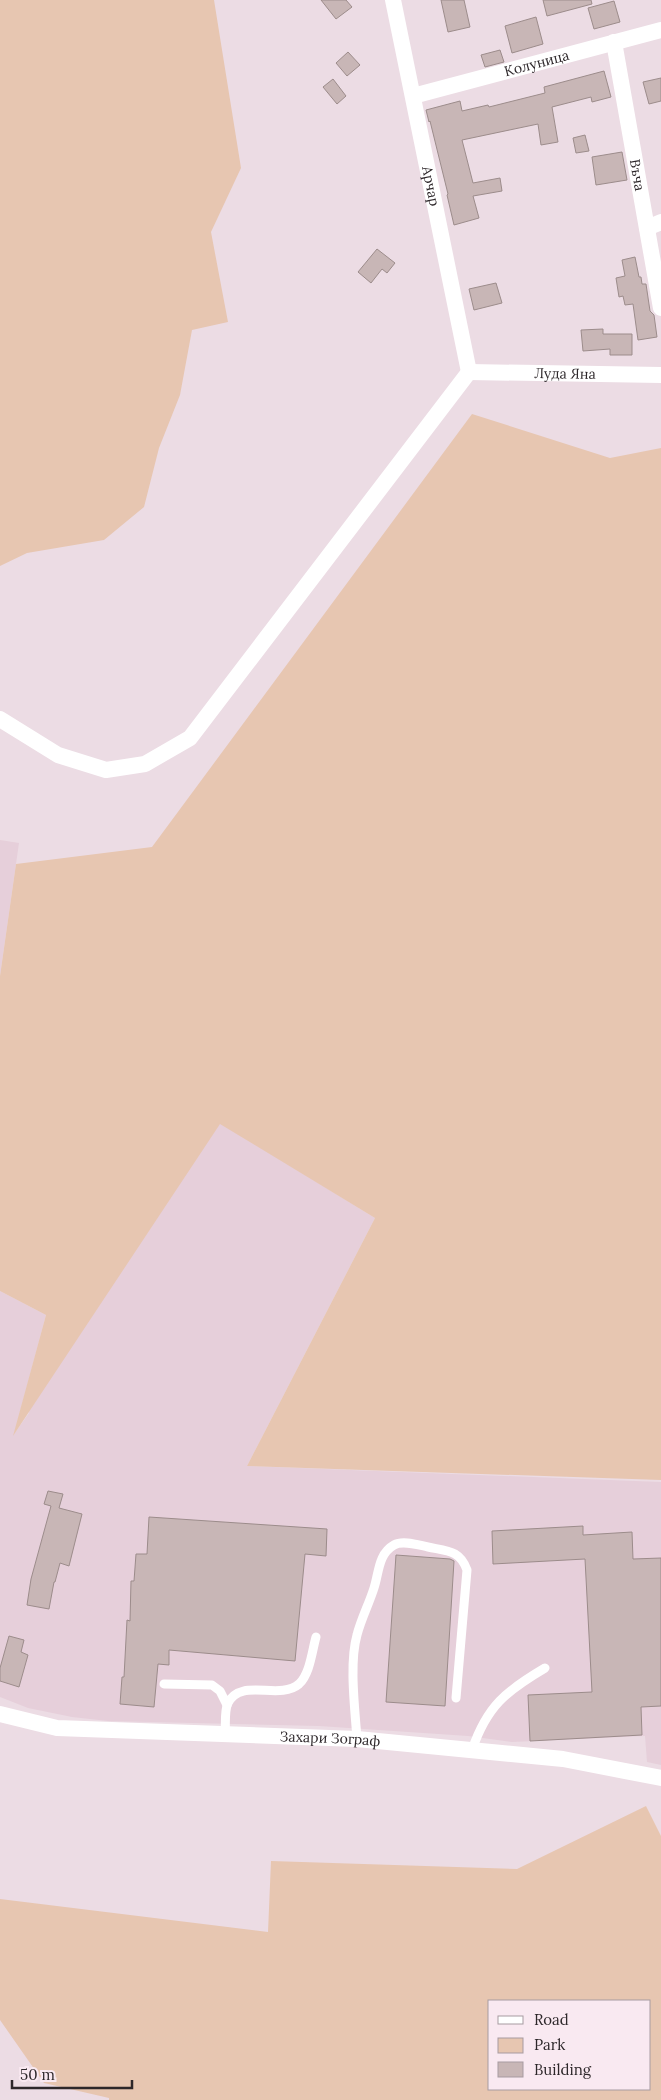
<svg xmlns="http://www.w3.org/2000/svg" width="661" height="2100" font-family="Lora,serif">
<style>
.built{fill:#e6cfda}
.green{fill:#e7c6b1;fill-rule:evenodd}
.building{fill:#c8b6b6;stroke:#9c8c8b}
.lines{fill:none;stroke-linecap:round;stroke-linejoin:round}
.lane{stroke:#fff;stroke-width:9}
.street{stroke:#fff;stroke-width:16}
.labels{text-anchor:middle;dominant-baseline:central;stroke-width:5;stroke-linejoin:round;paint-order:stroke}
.street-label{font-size:14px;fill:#2d272a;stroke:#f9e9f1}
</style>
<rect width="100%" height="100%" fill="#ecdce4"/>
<g class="built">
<path d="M0,840L19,843L0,976Z"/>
<path d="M220,1123L375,1218L247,1466L661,1482V1765L647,1762L645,1736L512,1742L468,1736L319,1726L108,1721L72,1717L28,1708L0,1697V1291L46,1315L14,1434L29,1413L27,1410Z"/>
</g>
<g class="green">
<path d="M0,0H214L241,168L211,232L228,322L192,330L180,395L159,448L144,507L104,540L27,553L0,566Z"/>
<path d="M472,414L610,458L661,448V1480L247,1466L375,1218L220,1124L13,1436L46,1315L0,1291V976L16,864L152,847Z"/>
<path d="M646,1806L661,1836V2100H109V2098L44,2083L0,2020V1899L268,1932L271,1861L517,1869ZM490,2001H650V2089H490Z"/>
</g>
<g class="building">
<path d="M321,0H346L352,7L336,19Z"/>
<path d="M441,0H464L470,27L448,32Z"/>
<path d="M543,0H591L592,4L547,16Z"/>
<path d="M614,1L620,22L594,29L588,8Z"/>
<path d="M536,17L543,44L512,53L505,26Z"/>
<path d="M500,50L504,62L485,67L481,55Z"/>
<path d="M348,52L360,65L347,76L336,63Z"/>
<path d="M604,71L611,97L592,102L591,97L552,107L558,142L541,145L538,124L462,140L473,183L500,178L502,191L473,196L479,218L454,225L447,195L448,194L430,121L429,122L426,110L460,101L462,111L488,105L489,107L545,93L544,87Z"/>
<path d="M661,78V101L649,104L643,82Z"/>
<path d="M333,79L346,96L337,104L323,87Z"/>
<path d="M585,135L589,151L576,153L573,138Z"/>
<path d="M622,152L627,180L596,185L592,157Z"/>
<path d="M377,249L395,263L387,273L382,269L371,283L358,272Z"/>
<path d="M635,257L639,277H641L642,284H646L650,311L654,315L657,337L638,340L633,304L625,305L623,296L619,297L616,278L625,276L622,260Z"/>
<path d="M496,283L502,303L474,310L469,289Z"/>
<path d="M603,329V334H632V355H610V349L583,351L581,330Z"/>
<path d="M48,1491L63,1494L59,1508L82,1514L69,1566L60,1563L55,1582H54L49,1609L27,1605L31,1579L51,1506L44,1504Z"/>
<path d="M149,1517L327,1529L326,1556L305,1554L295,1661L169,1650V1665L158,1664L154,1707L120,1704L122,1677H124L127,1620L130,1621L131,1581H134L136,1554H147Z"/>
<path d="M583,1526V1535L632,1532L633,1559L661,1558V1706L641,1707L642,1735L530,1741L528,1695L592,1692L585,1559L493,1564L492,1531Z"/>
<path d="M396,1555L450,1559L454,1561L445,1706L386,1702Z"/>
<path d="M9,1636L24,1640L21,1652L28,1655L19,1687L0,1681V1668Z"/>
</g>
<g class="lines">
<g class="lane">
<path d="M164,1684L212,1685L220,1691L227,1705"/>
<path d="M225,1734C226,1725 224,1711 228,1703C241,1677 279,1701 299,1684C310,1674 312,1651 316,1637"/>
<path d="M357,1739C355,1709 349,1663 357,1635C361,1619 369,1604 374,1588C379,1573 378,1554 394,1545C403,1540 418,1545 428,1547C447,1551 460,1550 467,1570L456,1698"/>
<path d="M472,1750C487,1706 506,1691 545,1668"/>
</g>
<g class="street">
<path id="s1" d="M393,0L469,372"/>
<path id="s2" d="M614,42L661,308"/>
<path id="s3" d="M413,96L661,30"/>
<path d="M647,228L661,222"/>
<path id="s4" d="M469,372L661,375"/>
<path d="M0,719L58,755L106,770L145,764L190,738L469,372"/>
<path id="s5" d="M0,1714L57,1728L357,1739L563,1759L661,1778"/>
</g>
</g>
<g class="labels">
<g class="street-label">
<text stroke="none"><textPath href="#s3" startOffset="128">Колуница</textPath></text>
<text stroke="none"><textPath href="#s2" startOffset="135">Въча</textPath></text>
<text stroke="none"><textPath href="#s1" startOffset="190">Арчар</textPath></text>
<text stroke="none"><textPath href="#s4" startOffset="96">Луда Яна</textPath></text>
<text stroke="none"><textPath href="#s5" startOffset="332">Захари Зограф</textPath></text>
</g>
</g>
<rect x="488" y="2000" width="162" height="90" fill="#f9e9f1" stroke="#a79ba1"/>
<rect x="498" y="2016" width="25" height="8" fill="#ffffff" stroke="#a79ba1"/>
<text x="534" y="2025" font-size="15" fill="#2d272a">Road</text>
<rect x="498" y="2038" width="25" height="15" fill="#e7c6b1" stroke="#a79ba1"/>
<text x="534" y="2050" font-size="15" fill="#2d272a">Park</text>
<rect x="498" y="2062" width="25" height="15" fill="#c8b6b6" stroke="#a79ba1"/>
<text x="534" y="2075" font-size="15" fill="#2d272a">Building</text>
<path d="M12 2080v8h120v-8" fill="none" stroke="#2d272a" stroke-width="2.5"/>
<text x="20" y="2080" font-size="15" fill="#2d272a" stroke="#f9e9f1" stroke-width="4" paint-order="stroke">50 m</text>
</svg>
